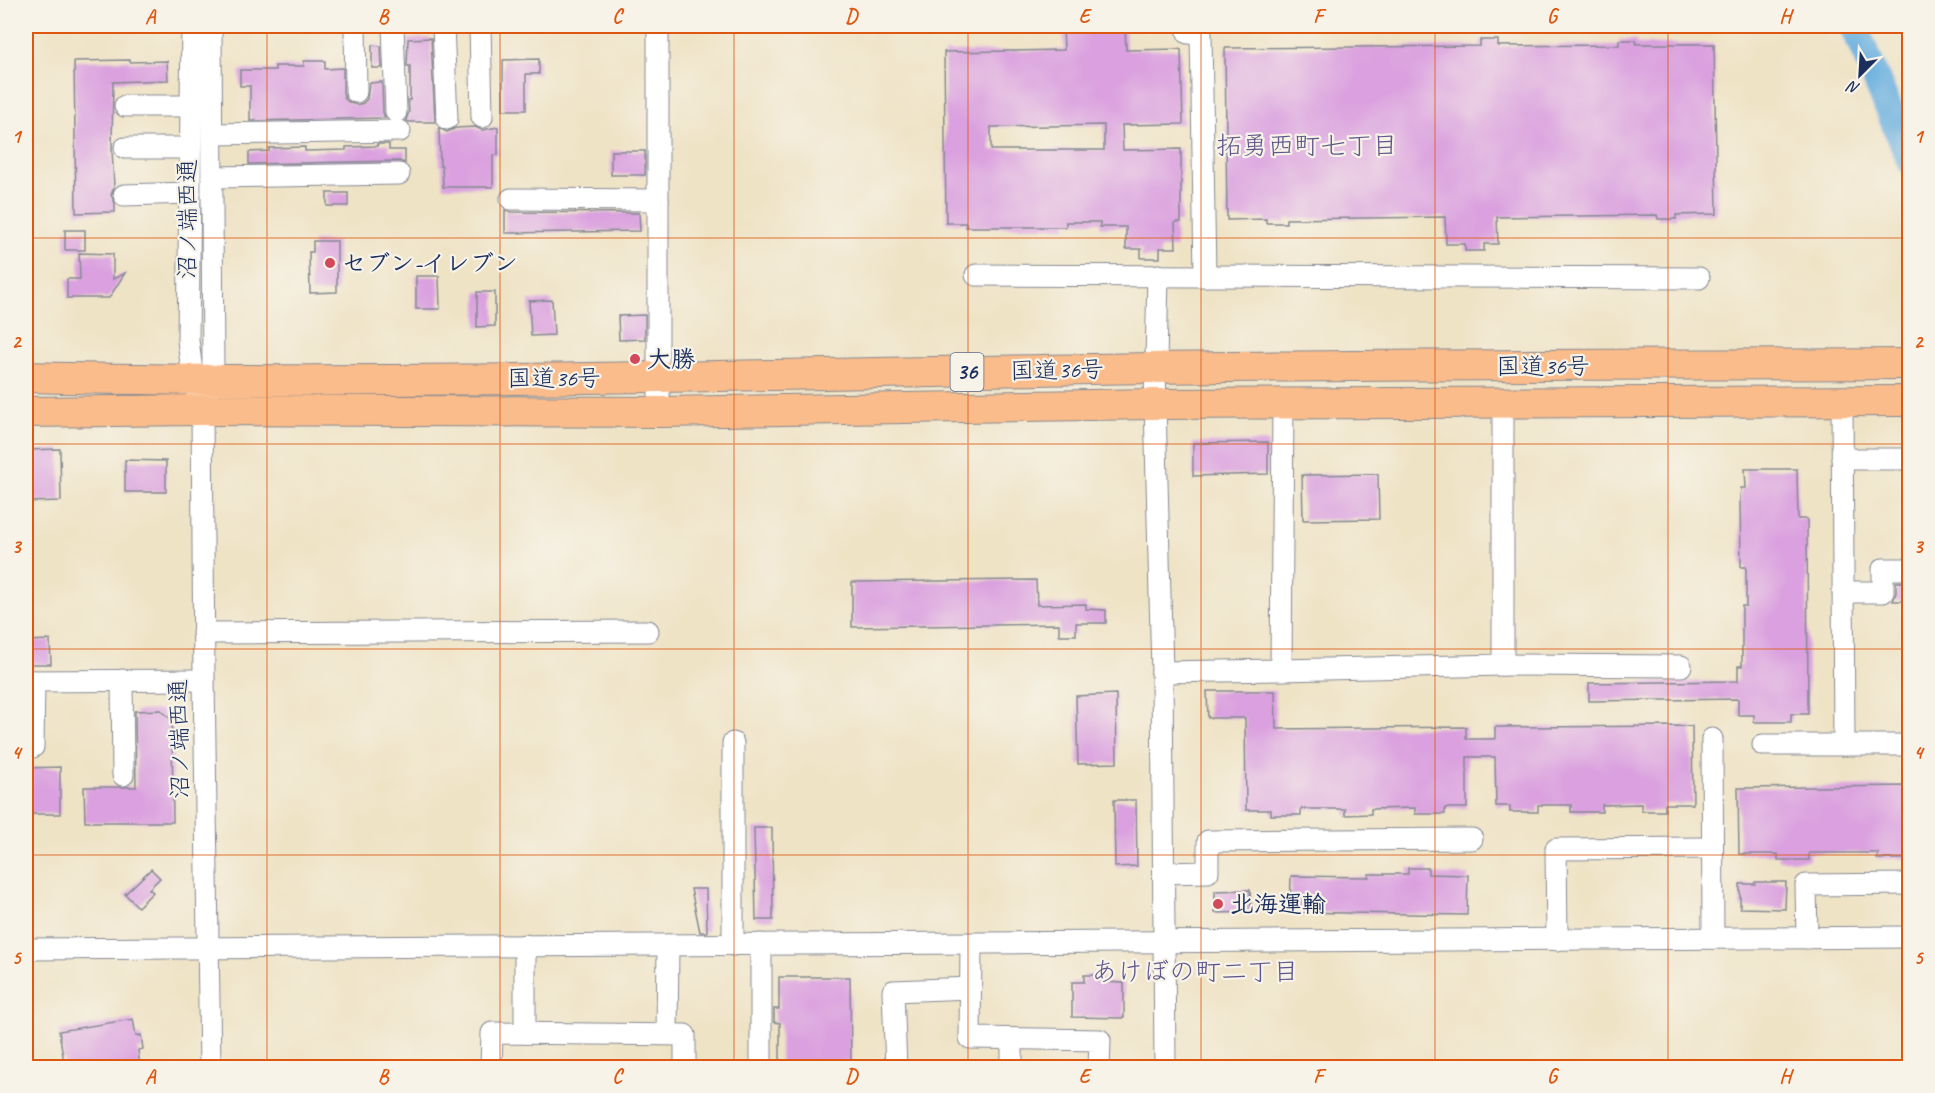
<svg xmlns="http://www.w3.org/2000/svg" width="1935" height="1093" font-family="Caveat,'Klee One',sans-serif">
<style>
.lines{fill:none;stroke-linecap:round;stroke-linejoin:round}
.river{stroke:#68afdf;stroke-width:28}
.building{fill:#daa0df;fill-rule:evenodd}
.minor-casing{stroke:#858992;stroke-width:23}
.highway-casing{stroke:#858992;stroke-width:32}
.minor{stroke:#fff;stroke-width:21}
.highway{stroke:#fabc8b;stroke-width:30}
.grid{fill:none;stroke:#de5710;stroke-width:1.5;stroke-opacity:0.55}
.poi-dot{fill:#d1495b;stroke:#f7f3e8;stroke-width:2}
.labels{text-anchor:middle;dominant-baseline:central;stroke-width:4.5;stroke-linejoin:round;paint-order:stroke}
.shield{fill:#f7f3e8;stroke:#5d6a87;stroke-width:1.5}
.shield-label{font-size:22px;font-weight:bold;fill:#1b2f5e}
.street-label{font-size:24px;fill:#1b2f5e;stroke:#f7f3e8}
.poi-label{font-size:24px;font-weight:bold;fill:#1b2f5e;stroke:#f7f3e8;text-anchor:start}
.neighbourhood-label{font-size:26px;fill:#5e578b;stroke:#f7f3e8}
.neatline{fill:none;stroke:#de5710;stroke-width:2}
.grid-label{font-size:20px;text-anchor:middle;font-weight:bold;fill:#de5710}
</style>
<rect width="100%" height="100%" fill="#f7f3e8"/>
<filter id="ink" filterUnits="userSpaceOnUse"><feTurbulence type="fractalNoise" baseFrequency=".0167" numOctaves="2"/><feDisplacementMap in="SourceGraphic" scale="12" xChannelSelector="R" yChannelSelector="G"/><feConvolveMatrix kernelMatrix="1 2 1 2 8 2 1 2 1" color-interpolation-filters="sRGB"/></filter>
<filter id="wash" filterUnits="userSpaceOnUse"><feTurbulence type="fractalNoise" baseFrequency=".008" numOctaves="4" result="noise"/><feDisplacementMap in="SourceGraphic" scale="24" xChannelSelector="R" yChannelSelector="G"/><feGaussianBlur stdDeviation="1.35" result="paint"/><feColorMatrix in="noise" values="0 0 0 0 0 0 0 0 0 0 0 0 0 0 0 0 0 1.4 0 .05"/><feComposite in="paint" operator="in"/></filter>
<g filter="url(#wash)">
<rect width="100%" height="100%" fill="#efe3c6"/>
<g class="lines">
<path class="river" d="M1854,26L1910,160"/>
</g>
<g id="blocks">
<g class="building">
<path d="M1063,26H1125L1126,50L1181,49L1183,124L1122,125L1123,150L1181,149V222H1175L1176,248H1160V258H1141V249H1126V227H1100V222H1066V227H966V223H946L944,52L1064,50ZM1104,125V150H991V127Z"/>
<path d="M431,38L435,122H409L406,120L409,112L408,100H410V66H407L408,39Z"/>
<path d="M1480,40H1498V46L1619,45V40H1636V44H1714L1717,214L1676,215V219H1658L1657,215L1497,217L1498,244H1484V251H1465V244H1446L1445,217L1286,219V223H1266V219L1227,220L1225,48L1480,46Z"/>
<path d="M372,45L381,46L382,68H372Z"/>
<path d="M539,59V74H526V110H503V60Z"/>
<path d="M130,60V62L167,61L168,80L113,82L112,149L114,187L111,195L115,203V212L76,213L74,61Z"/>
<path d="M304,61H325V69L343,68V93L345,99L350,103L357,105L363,103L367,99L369,83L382,82L383,112L385,118L250,121V86H240V70H275V66H304Z"/>
<path d="M475,127L482,130L498,127V155H493V187H443L442,166H440L439,128L447,132L456,128Z"/>
<path d="M377,144H389V150H405V163L399,161L249,164V152L269,151V148L305,147V151L346,150V147L377,146Z"/>
<rect x="611" y="151" width="34" height="24"/>
<rect x="327" y="193" width="21" height="13"/>
<path d="M505,210L511,212L639,213L640,231L505,233Z"/>
<rect x="65" y="230" width="20" height="20"/>
<path d="M313,241H337V292L310,293L309,252H313Z"/>
<path d="M79,253L113,254V279L125,273L109,298H67V279H80Z"/>
<path d="M416,276H439L440,309H416Z"/>
<path d="M477,292H495V326L477,327Z"/>
<path d="M552,300L554,335L531,336L529,301Z"/>
<path d="M645,315V339L619,340L618,316Z"/>
<path d="M1268,442V474L1193,476V443Z"/>
<path d="M60,449L61,501L26,502V450Z"/>
<path d="M125,460L166,461V492H125Z"/>
<path d="M1745,469H1797L1798,519H1807L1808,714H1791V722H1754V715H1738V699L1589,701V683L1738,681V666H1742V606H1746V567H1741L1740,497L1741,488H1746Z"/>
<path d="M1378,474L1379,519L1303,520L1302,475Z"/>
<path d="M1036,580L1037,605L1086,604V609L1106,610V623H1076V635H1059V624L852,627V582Z"/>
<path d="M1896,582H1910V601H1893L1896,593Z"/>
<path d="M50,640L51,664H26V641Z"/>
<path d="M1207,691H1275L1276,729L1466,727V739H1495V727L1692,726L1693,804H1665V811H1641V804L1602,805V812H1571V805H1538V812H1510V806H1496L1495,757H1467V808H1445V814H1415V808L1371,809V814L1345,815V809H1301V815H1271V810H1246L1245,718H1208Z"/>
<path d="M1116,694L1117,763L1078,764L1076,696Z"/>
<path d="M161,710L172,720L173,822H85L84,787H136L135,711Z"/>
<path d="M60,767V814H26V768Z"/>
<path d="M1910,786V853H1906V859H1877L1878,853H1809V860H1778V854H1739L1738,788Z"/>
<path d="M1114,800H1136L1137,866L1115,867Z"/>
<path d="M754,828H772L773,920H756Z"/>
<path d="M1408,868H1428V874L1468,875L1467,915L1290,912L1291,876L1369,877V874H1408Z"/>
<path d="M151,869L160,878L149,889L153,892L138,907L125,894Z"/>
<path d="M1755,882H1786L1785,909L1740,908V884H1755Z"/>
<path d="M691,889H706L707,932H700Z"/>
<path d="M1250,890L1251,912L1215,913V891Z"/>
<path d="M1084,975H1102V982L1124,983V1018L1072,1017V982H1084Z"/>
<path d="M779,977H850L851,1068H780V1023L774,1022V1009H779Z"/>
<path d="M133,1019L136,1036L141,1035L143,1049L138,1050L140,1068H65L59,1031Z"/>
</g>
</g>
</g>
<g filter="url(#ink)">
<use href="#blocks" fill-opacity="0" stroke="#858992" stroke-width="1.5"/>
<g class="lines">
<defs>
<g id="minor">
<path d="M192,26L188,340L193,379L202,410L204,680L210,1068"/>
<path d="M355,26L356,92"/>
<path d="M393,26L396,112"/>
<path d="M443,26L447,119"/>
<path d="M480,26L482,117"/>
<path d="M658,26V378L660,412"/>
<path d="M1188,26V33H1201L1205,276"/>
<path d="M125,106H191"/>
<path d="M212,134L400,131"/>
<path d="M125,148H190"/>
<path d="M212,177L399,174"/>
<path d="M124,195L190,193"/>
<path d="M511,199L658,200"/>
<path d="M976,275L1699,278"/>
<path d="M1158,275L1155,404L1162,672L1165,1068"/>
<path d="M208,393L213,379L211,26"/>
<path d="M1842,402L1844,745H1910"/>
<path d="M1842,459H1910"/>
<path d="M1843,592H1883V569H1910"/>
<path d="M203,633L648,631"/>
<path d="M1503,665L1681,666"/>
<path d="M1281,670L1503,665V403"/>
<path d="M1162,672L1281,670L1283,404"/>
<path d="M122,680L123,775"/>
<path d="M26,681L204,680"/>
<path d="M1712,739L1713,938"/>
<path d="M1763,745H1844"/>
<path d="M33,747L34,681"/>
<path d="M1164,873L1208,872V841L1472,839"/>
<path d="M1807,938L1806,885L1910,884"/>
<path d="M1557,940L1556,849L1712,848"/>
<path d="M761,944V1068"/>
<path d="M971,944L970,1038L1100,1040L1099,1068"/>
<path d="M733,945V743"/>
<path d="M26,949L1910,937"/>
<path d="M525,1033V945"/>
<path d="M667,1034L668,945"/>
<path d="M1012,1039V1068"/>
<path d="M491,1068L492,1033L685,1035V1068"/>
<path d="M896,1068L893,991L971,988"/>
</g>
<g id="highway">
<path d="M26,377C401,386 777,374 1152,368C1404,364 1657,365 1910,364"/>
<path d="M26,412L202,410L660,412L1155,404L1910,401"/>
</g>
</defs>
<use href="#minor" class="minor-casing"/>
<use href="#highway" class="highway-casing"/>
<use href="#minor" class="minor"/>
<use href="#highway" class="highway"/>
</g>
</g>
<path class="grid" d="M267,26V1068M500,26V1068M734,26V1068M968,26V1068M1201,26V1068M1435,26V1068M1668,26V1068M26,238H1910M26,444H1910M26,649H1910M26,855H1910"/>
<g class="poi-dot">
<circle cx="330" cy="263" r="6"/>
<circle cx="635" cy="359" r="6"/>
<circle cx="1218" cy="904" r="6"/>
</g>
<g class="labels">
<rect class="shield" x="950.5" y="353" width="33" height="38" rx="4.5"/>
<g class="shield-label">
<text x="967" y="372">36</text>
</g>
<g class="street-label">
<text transform="translate(187 219) rotate(-90)">沼ノ端西通</text>
<text x="1543" y="366">国道36号</text>
<text transform="translate(1057 370) rotate(-1)">国道36号</text>
<text x="554" y="378">国道36号</text>
<text transform="translate(179 739) rotate(-91)">沼ノ端西通</text>
</g>
<g class="poi-label">
<text x="342" y="263">セブン-イレブン</text>
<text x="647" y="359">大勝</text>
<text x="1230" y="904">北海運輸</text>
</g>
<g class="neighbourhood-label">
<text x="1307" y="145">拓勇西町七丁目</text>
<text x="1195" y="971">あけぼの町二丁目</text>
</g>
</g>
<rect width="1935" height="1093" fill="none" stroke="#f7f3e8" stroke-width="66"/>
<g transform="translate(1860 75) rotate(204)" stroke="#f7f3e8" stroke-width="4.5" paint-order="stroke">
<path d="M0-4.5L10 22L0 15L-10 22Z" fill="#1b2f5e"/>
<text y="-9" font-size="16" font-weight="bold" text-anchor="middle" fill="#1b2f5e">N</text>
</g>
<rect x="33" y="33" width="1869" height="1027" class="neatline"/>
<g class="grid-label">
<text x="150" y="23">A</text>
<text x="383" y="23">B</text>
<text x="617" y="23">C</text>
<text x="851" y="23">D</text>
<text x="1084" y="23">E</text>
<text x="1318" y="23">F</text>
<text x="1552" y="23">G</text>
<text x="1785" y="23">H</text>
<text x="16" y="143">1</text>
<text x="1918" y="143">1</text>
<text x="16" y="348">2</text>
<text x="1918" y="348">2</text>
<text x="16" y="553">3</text>
<text x="1918" y="553">3</text>
<text x="16" y="759">4</text>
<text x="1918" y="759">4</text>
<text x="16" y="964">5</text>
<text x="1918" y="964">5</text>
<text x="150" y="1083">A</text>
<text x="383" y="1083">B</text>
<text x="617" y="1083">C</text>
<text x="851" y="1083">D</text>
<text x="1084" y="1083">E</text>
<text x="1318" y="1083">F</text>
<text x="1552" y="1083">G</text>
<text x="1785" y="1083">H</text>
</g>
</svg>
